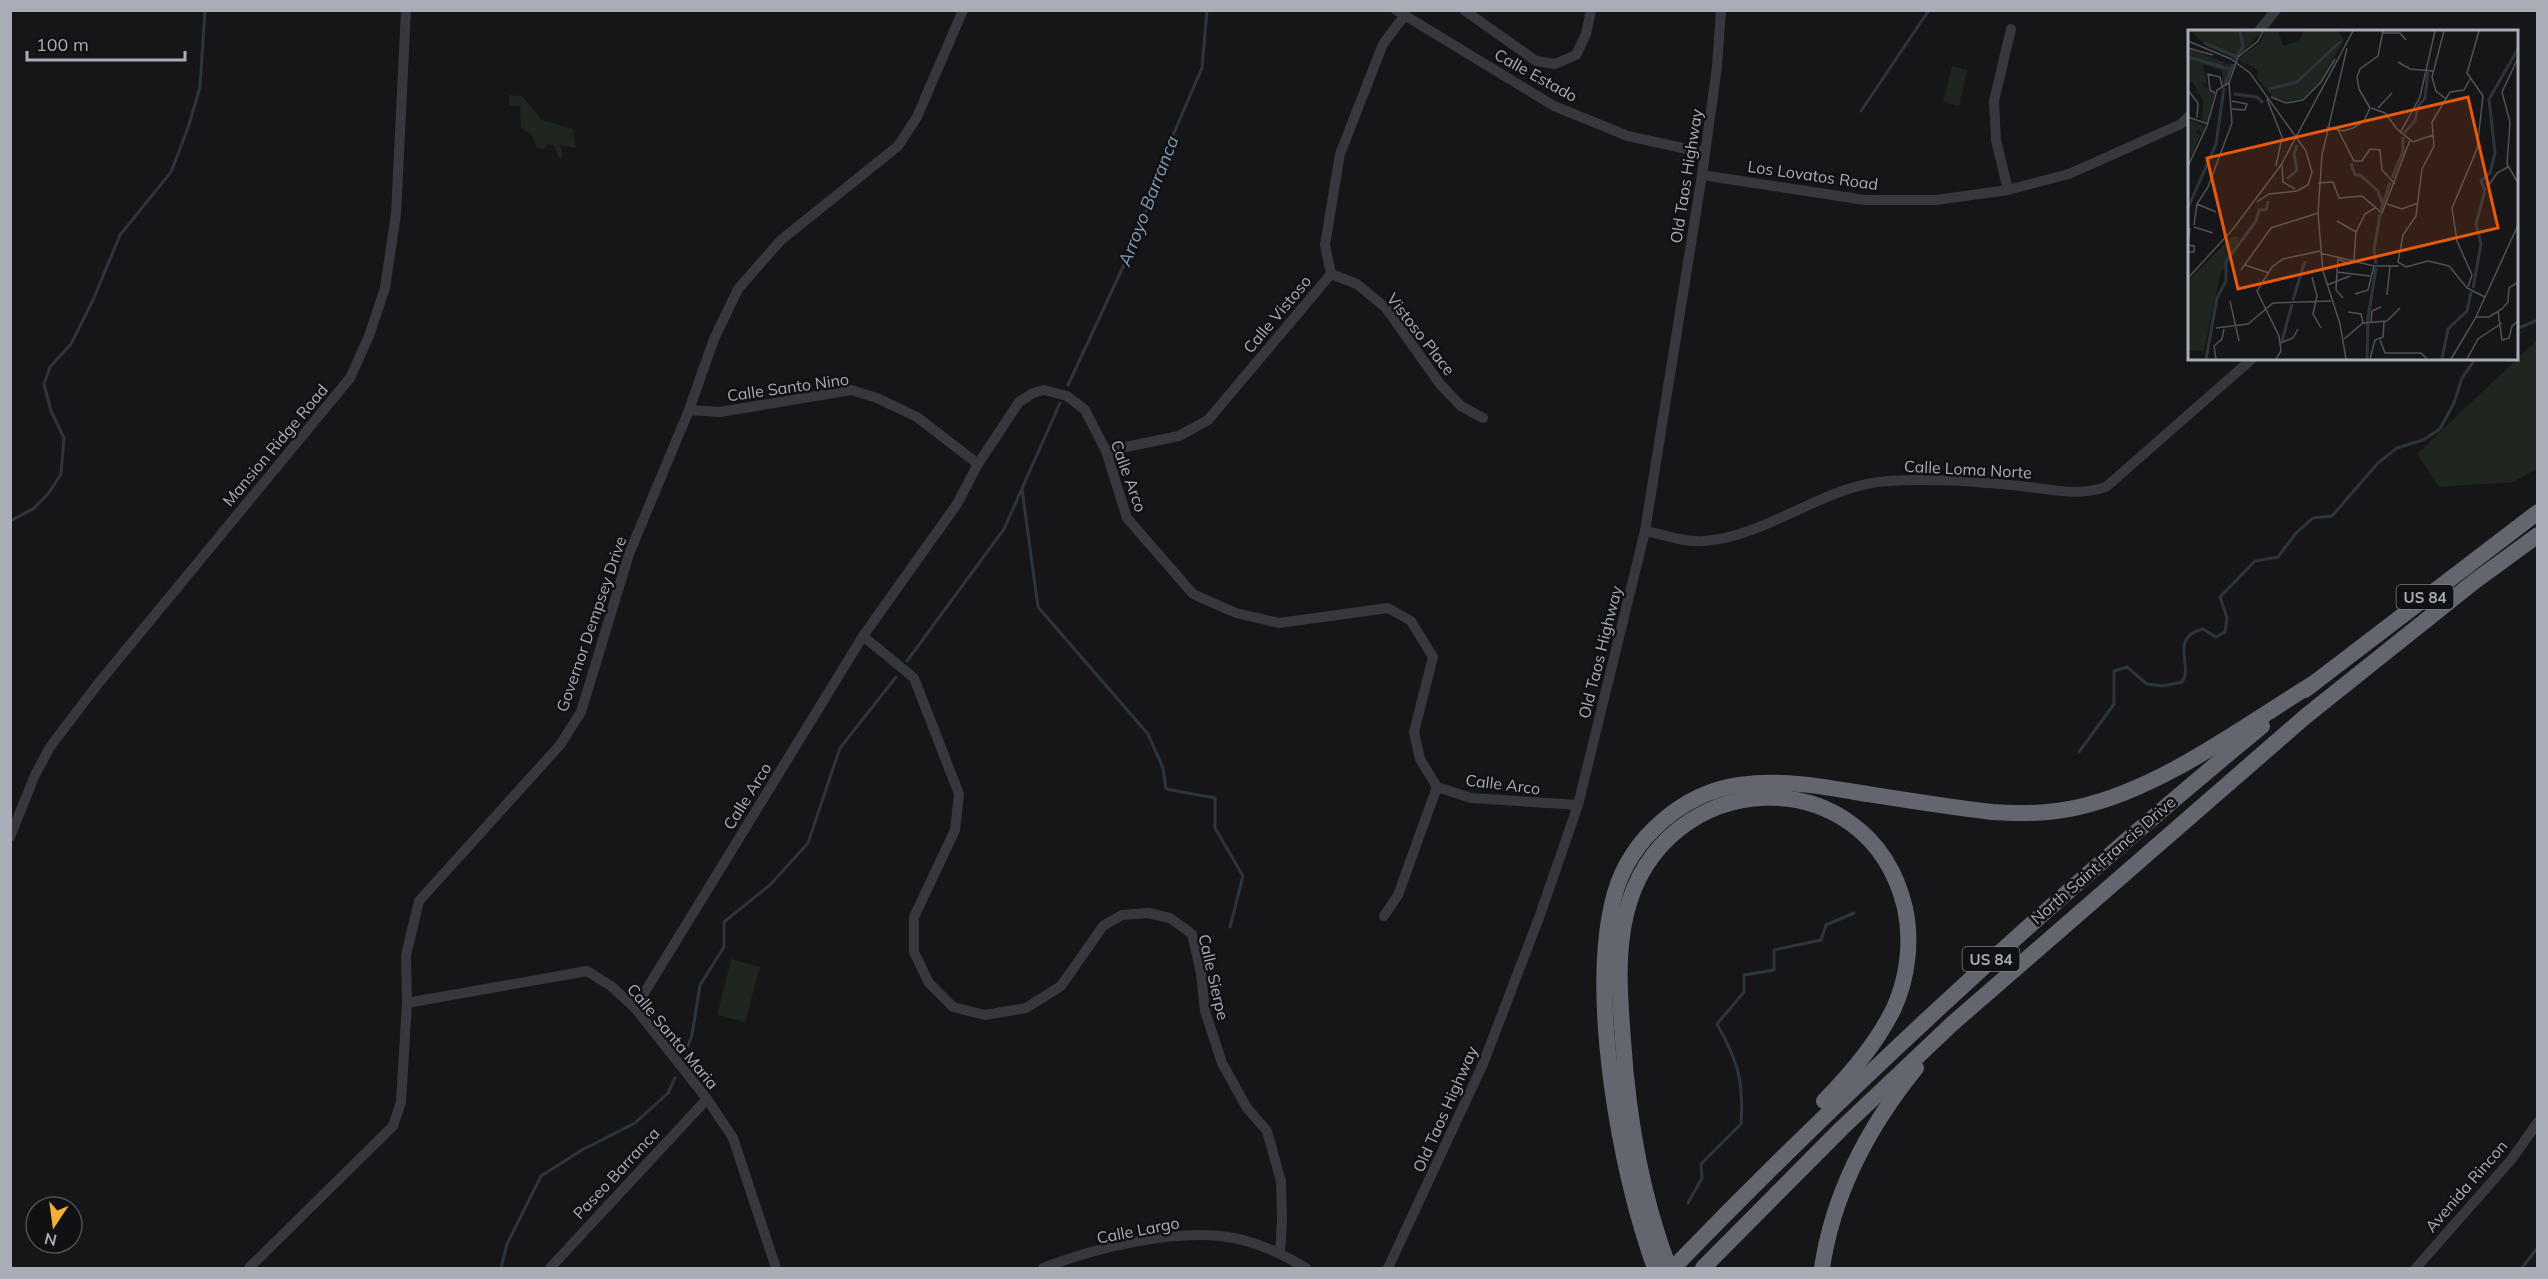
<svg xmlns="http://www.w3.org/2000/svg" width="2548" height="1279" font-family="Mulish,sans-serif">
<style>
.green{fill:#1e261f}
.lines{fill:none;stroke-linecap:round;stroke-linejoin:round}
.stream{stroke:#2c353c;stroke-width:3}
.minor{stroke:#37383d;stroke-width:10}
.highway{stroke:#63666e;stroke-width:16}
.labels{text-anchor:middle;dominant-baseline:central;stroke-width:5;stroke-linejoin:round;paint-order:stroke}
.shield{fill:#111113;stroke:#7b7e86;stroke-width:1.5}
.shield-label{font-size:15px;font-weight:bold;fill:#a8adb8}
.street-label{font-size:16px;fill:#a8adb8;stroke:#111113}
.water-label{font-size:18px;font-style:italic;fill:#7f9bb3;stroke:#111113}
.inset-river{fill:none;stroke:#2c353c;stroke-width:3}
.inset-road{fill:none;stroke:#505258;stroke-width:1.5}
.view{fill:#e8590c;fill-opacity:0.15;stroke:#e8590c;stroke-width:3}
.inset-edge{fill:none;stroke:#a8adb8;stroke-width:3}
</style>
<rect width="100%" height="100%" fill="#161618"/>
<g class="green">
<path d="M1952,66L1967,70L1959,106L1943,102Z"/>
<path d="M509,95L522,96L542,120L573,129L576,148L560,145L563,157L559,158L554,146L548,144L544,149L537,148L532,135L521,128L520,106H509Z"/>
<path d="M2537,340V468L2514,482L2439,487L2417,454Z"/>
<path d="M731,959L760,967L745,1022L717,1015Z"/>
</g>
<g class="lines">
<g class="stream">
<path d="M1861,111L1929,10"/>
<path d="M2516,329L2538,320"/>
<path d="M1068,385L1137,237L1167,149L1202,68L1207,10"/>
<path d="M1022,489L1038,607L1148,734L1163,768L1166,789L1215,798V828L1243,876L1230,927"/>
<path d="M10,521L33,509L48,494L61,474L64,438L51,411L44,384L50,367L71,344L93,300L120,235L171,172L188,128L200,87L205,10"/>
<path d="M907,661L1004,529L1060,403"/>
<path d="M2079,752L2114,704V671L2127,667L2147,684L2163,686L2182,682C2194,666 2168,638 2203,629L2216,637L2225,632L2227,618L2220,597L2255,561L2278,557L2296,533L2313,518L2332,516L2378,463L2397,448L2423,440L2440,429L2454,403L2462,378L2476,358"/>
<path d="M686,1051L692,1035L700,985L724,947V922L770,885L808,843L840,748L896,677"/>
<path d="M1688,1203L1702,1178L1701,1164L1741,1124C1744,1082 1738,1061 1717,1024L1744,992V975L1774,970V950L1821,940L1826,925L1854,913"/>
<path d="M501,1268L507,1244L541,1176L582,1150L635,1123L668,1093L675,1078"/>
<path d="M2522,1268L2538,1247"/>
</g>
<g class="minor">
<path d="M1396,10L1554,106L1628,136L1705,153"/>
<path d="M1464,10L1536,61L1555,64L1576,55L1586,34L1591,10"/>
<path d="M2258,32L2276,10"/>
<path d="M1702,175L1865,200H1936L2008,190L2069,174L2181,124L2190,115"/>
<path d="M2008,190L1996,140L1994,101L2011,29"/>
<path d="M1331,274L1357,284L1386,308L1440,384L1461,406L1483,418"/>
<path d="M689,410L720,412L851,390L877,398L917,417L978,464"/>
<path d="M1106,451L1179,436L1208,420L1331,274L1325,245L1340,154L1383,44L1405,15"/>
<path d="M1645,531C1663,534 1685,543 1703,541C1768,537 1823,485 1888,481C1932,478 1978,482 2021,486C2051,489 2075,497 2106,487L2253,358"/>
<path d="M863,636L914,678L959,794L955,830L914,917V952L929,983L953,1007L985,1015L1026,1008L1061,986L1103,926L1122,915L1148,913L1170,918L1192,934L1201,973L1205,1011L1222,1063L1247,1108L1267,1131L1281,1181L1282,1221L1280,1253"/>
<path d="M10,837L35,775L50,747L97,685L350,378L369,336L385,288L396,214L406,10"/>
<path d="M1384,916L1398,895L1437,787"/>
<path d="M407,1003L587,971L611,986L635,1008L707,1099L733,1138L776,1268"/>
<path d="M635,1008L863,636L957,504L978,464L1019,402L1033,393L1044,390L1067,396L1085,410L1106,451L1127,518L1193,594L1236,613L1279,623L1388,608L1411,621L1433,657L1414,732L1420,759L1437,787L1471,798L1578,805"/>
<path d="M249,1268L393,1126L401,1102L407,1003L406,955L419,901L560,745L581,712L629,554L689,410L714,339L738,289L781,240L898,146L917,117L963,10"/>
<path d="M550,1268L707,1099"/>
<path d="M1043,1268C1095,1248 1178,1227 1234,1238C1260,1243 1284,1255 1306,1268"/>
<path d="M1388,1268L1483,1064L1540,915L1578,805L1645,531L1702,175L1717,67L1721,10"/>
<path d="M2416,1268L2511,1160L2538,1122"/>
</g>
<g class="highway">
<path d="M2305,690L2538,512"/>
<path d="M1655,1268C1620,1173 1587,991 1615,893C1631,838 1683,793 1739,785C1780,779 1821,786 1861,793C1905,800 1948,807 1992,812C2020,814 2050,814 2079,807C2160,789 2243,727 2314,683"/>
<path d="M1669,1268C1642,1197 1628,1117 1623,1040C1620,999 1616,955 1626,914C1662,764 1869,756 1905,908C1912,940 1908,977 1894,1008C1877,1043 1851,1073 1824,1101"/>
<path d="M1673,1268C1859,1076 2056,896 2262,726"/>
<path d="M1703,1268L1842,1128L1953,1023L2306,716L2475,581L2538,535"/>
<path d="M1822,1268C1833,1194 1869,1126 1916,1068"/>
</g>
</g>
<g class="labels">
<g class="shield">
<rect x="2396.5" y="585" width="57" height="24" rx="4.5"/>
<rect x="1962.5" y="947" width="57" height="24" rx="4.5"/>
</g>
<g class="shield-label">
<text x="2425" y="597">US 84</text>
<text x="1991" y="959">US 84</text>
</g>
<g class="street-label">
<text transform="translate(1536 75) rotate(29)">Calle Estado</text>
<text transform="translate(1813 175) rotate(8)">Los Lovatos Road</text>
<text transform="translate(1686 176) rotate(-81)">Old Taos Highway</text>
<text transform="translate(1277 314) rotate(-50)">Calle Vistoso</text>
<text transform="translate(1421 334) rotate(52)">Vistoso Place</text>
<text transform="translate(788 387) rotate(-8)">Calle Santo Nino</text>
<text transform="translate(275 445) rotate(-50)">Mansion Ridge Road</text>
<text transform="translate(1968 469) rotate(3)">Calle Loma Norte</text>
<text transform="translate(1129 476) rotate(70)">Calle Arco</text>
<text transform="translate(591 624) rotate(-71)">Governor Dempsey Drive</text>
<text transform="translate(1600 652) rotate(-76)">Old Taos Highway</text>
<text transform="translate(1503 784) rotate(7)">Calle Arco</text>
<text transform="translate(747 796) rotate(-58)">Calle Arco</text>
<text transform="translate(2103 860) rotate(-41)">North Saint Francis Drive</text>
<text transform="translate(1214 977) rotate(77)">Calle Sierpe</text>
<text transform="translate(673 1036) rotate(50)">Calle Santa Maria</text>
<text transform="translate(1445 1109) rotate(-66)">Old Taos Highway</text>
<text transform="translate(616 1173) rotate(-47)">Paseo Barranca</text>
<text transform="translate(2466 1186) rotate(-49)">Avenida Rincon</text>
<text transform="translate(1138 1230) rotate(-11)">Calle Largo</text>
</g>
<g class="water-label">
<text transform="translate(1148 201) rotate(-69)">Arroyo Barranca</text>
</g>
</g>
<g transform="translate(2188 30)">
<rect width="330" height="330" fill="#161618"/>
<path d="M3,1H74L48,30L15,13ZM76,1H90L95,16L111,11L116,1H151L156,10L133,50L114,69L99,71L85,67L69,48L70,40L55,32L63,41L50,29L73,12ZM0,18L46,36L41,52L35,55L34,41L15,34L19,54L13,53L26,64L20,92H14L15,70L10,62L5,64L9,60L4,51L0,54ZM5,90L18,97L13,104L11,99L7,102L12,105L4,124L0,121V92ZM49,206L52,209L32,245L16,321L0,320V251L42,208Z" fill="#1e261f"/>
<path class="inset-river" d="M16,13L47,26M0,27L41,39M47,29L55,16L52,1M37,54L45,34M81,59L109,52L153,11M46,64L69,67L75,73M216,103L227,91L230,77L237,68L240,42M163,133L167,145H172L190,161L194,173M204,148L215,121V107M99,149L109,140L106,124L109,115M0,178L28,114L36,58M193,180L202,152M188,234L186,220L192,184M285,258L293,214L288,194L297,160L293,151L302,143L307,123L301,69L330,19M105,270L117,231M94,311L104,274M18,329L29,268L38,251V232L68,191L71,180H78L80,171M179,329L180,288L188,238M254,329L260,299L279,281L283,262"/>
<path class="inset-road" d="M256,1L244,47L248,61L258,69M195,3H212L218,10M0,11L43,29L62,43L118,121L124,142L120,155L109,161L81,164L69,172M0,18L25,25M330,28L314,62L322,92L319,134L330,153M210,32L222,39L245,41M282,49L276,60L262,62L244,92L246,116L234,139L228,186L215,205L210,232L218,237L240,231L261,236L279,258L297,267M0,60L10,73L9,88M27,63L22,60L20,44L32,47L34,56M83,67L98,73L115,70L133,52L147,29M79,69L94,107L88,136M44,71L59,74L57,80L44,79M182,78L171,59L169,47L172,39L190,26L195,1M183,78L197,83L209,99L225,112L245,105M190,78L204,63M0,87L20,94M139,97L155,101L165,98L176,91L182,78M150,100L166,131H174L182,119L192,120L194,140L207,154M212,103L232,67L247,1M94,135L95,152L107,159M0,136L19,96L29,60L41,53M130,153L145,152L151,168L174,166L194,183L222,110M301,155L309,143L320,137M9,174L28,182M199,174L214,179L230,173M149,191L168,202M6,195L9,174L20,157L44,93L41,53L50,27L70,11L75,1M6,197L25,203M0,217L2,198M0,222H6V216L0,215M132,223L186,236H211M166,230L168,202L177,184L187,178M162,234L150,229L149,242L182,246M57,235L81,243M53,240L83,198L130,183M149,242L148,260L155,268M124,247L129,266L125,284L133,298M0,248L45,199L93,135L165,1M139,255L162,246M280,257L284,245L269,211L264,178L289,119L295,66L279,43L291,1M167,264L180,260L186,236M199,265L202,236M42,271L51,311M310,281L314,310L321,308L324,296L330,291M160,282L173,284L175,293M288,287H301L314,279L320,272L321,258L330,252M183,293L184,281L193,277M28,298L60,294L85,273L143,271M156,309L175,293L199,291L212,278M192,310L197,323H233L239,329M92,313L105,308L110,299M28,329L26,316L34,309L36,299M88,329L93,321L91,306L69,261L84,237L95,229L132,221M158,329L152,294L135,241L130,183L134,125L159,18M182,329L187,310L195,307L196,292M263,329L287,289L330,195M279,329L290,309L314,293"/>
<path class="view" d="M280,67L310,198L50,259L19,128Z"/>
<rect width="330" height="330" class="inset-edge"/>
</g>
<rect width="2548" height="1279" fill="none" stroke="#a8adb8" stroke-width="24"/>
<g transform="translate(54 1225) rotate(193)"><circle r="28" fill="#111113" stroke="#4d4f55" stroke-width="1.5"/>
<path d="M0-4.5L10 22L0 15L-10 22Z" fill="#f2b134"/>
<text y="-9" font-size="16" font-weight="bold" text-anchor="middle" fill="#a8adb8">N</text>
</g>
<path d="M27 51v9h158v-9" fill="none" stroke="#a8adb8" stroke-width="3"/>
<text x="36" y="51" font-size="18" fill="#a8adb8" stroke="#111113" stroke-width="4.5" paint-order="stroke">100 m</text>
</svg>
